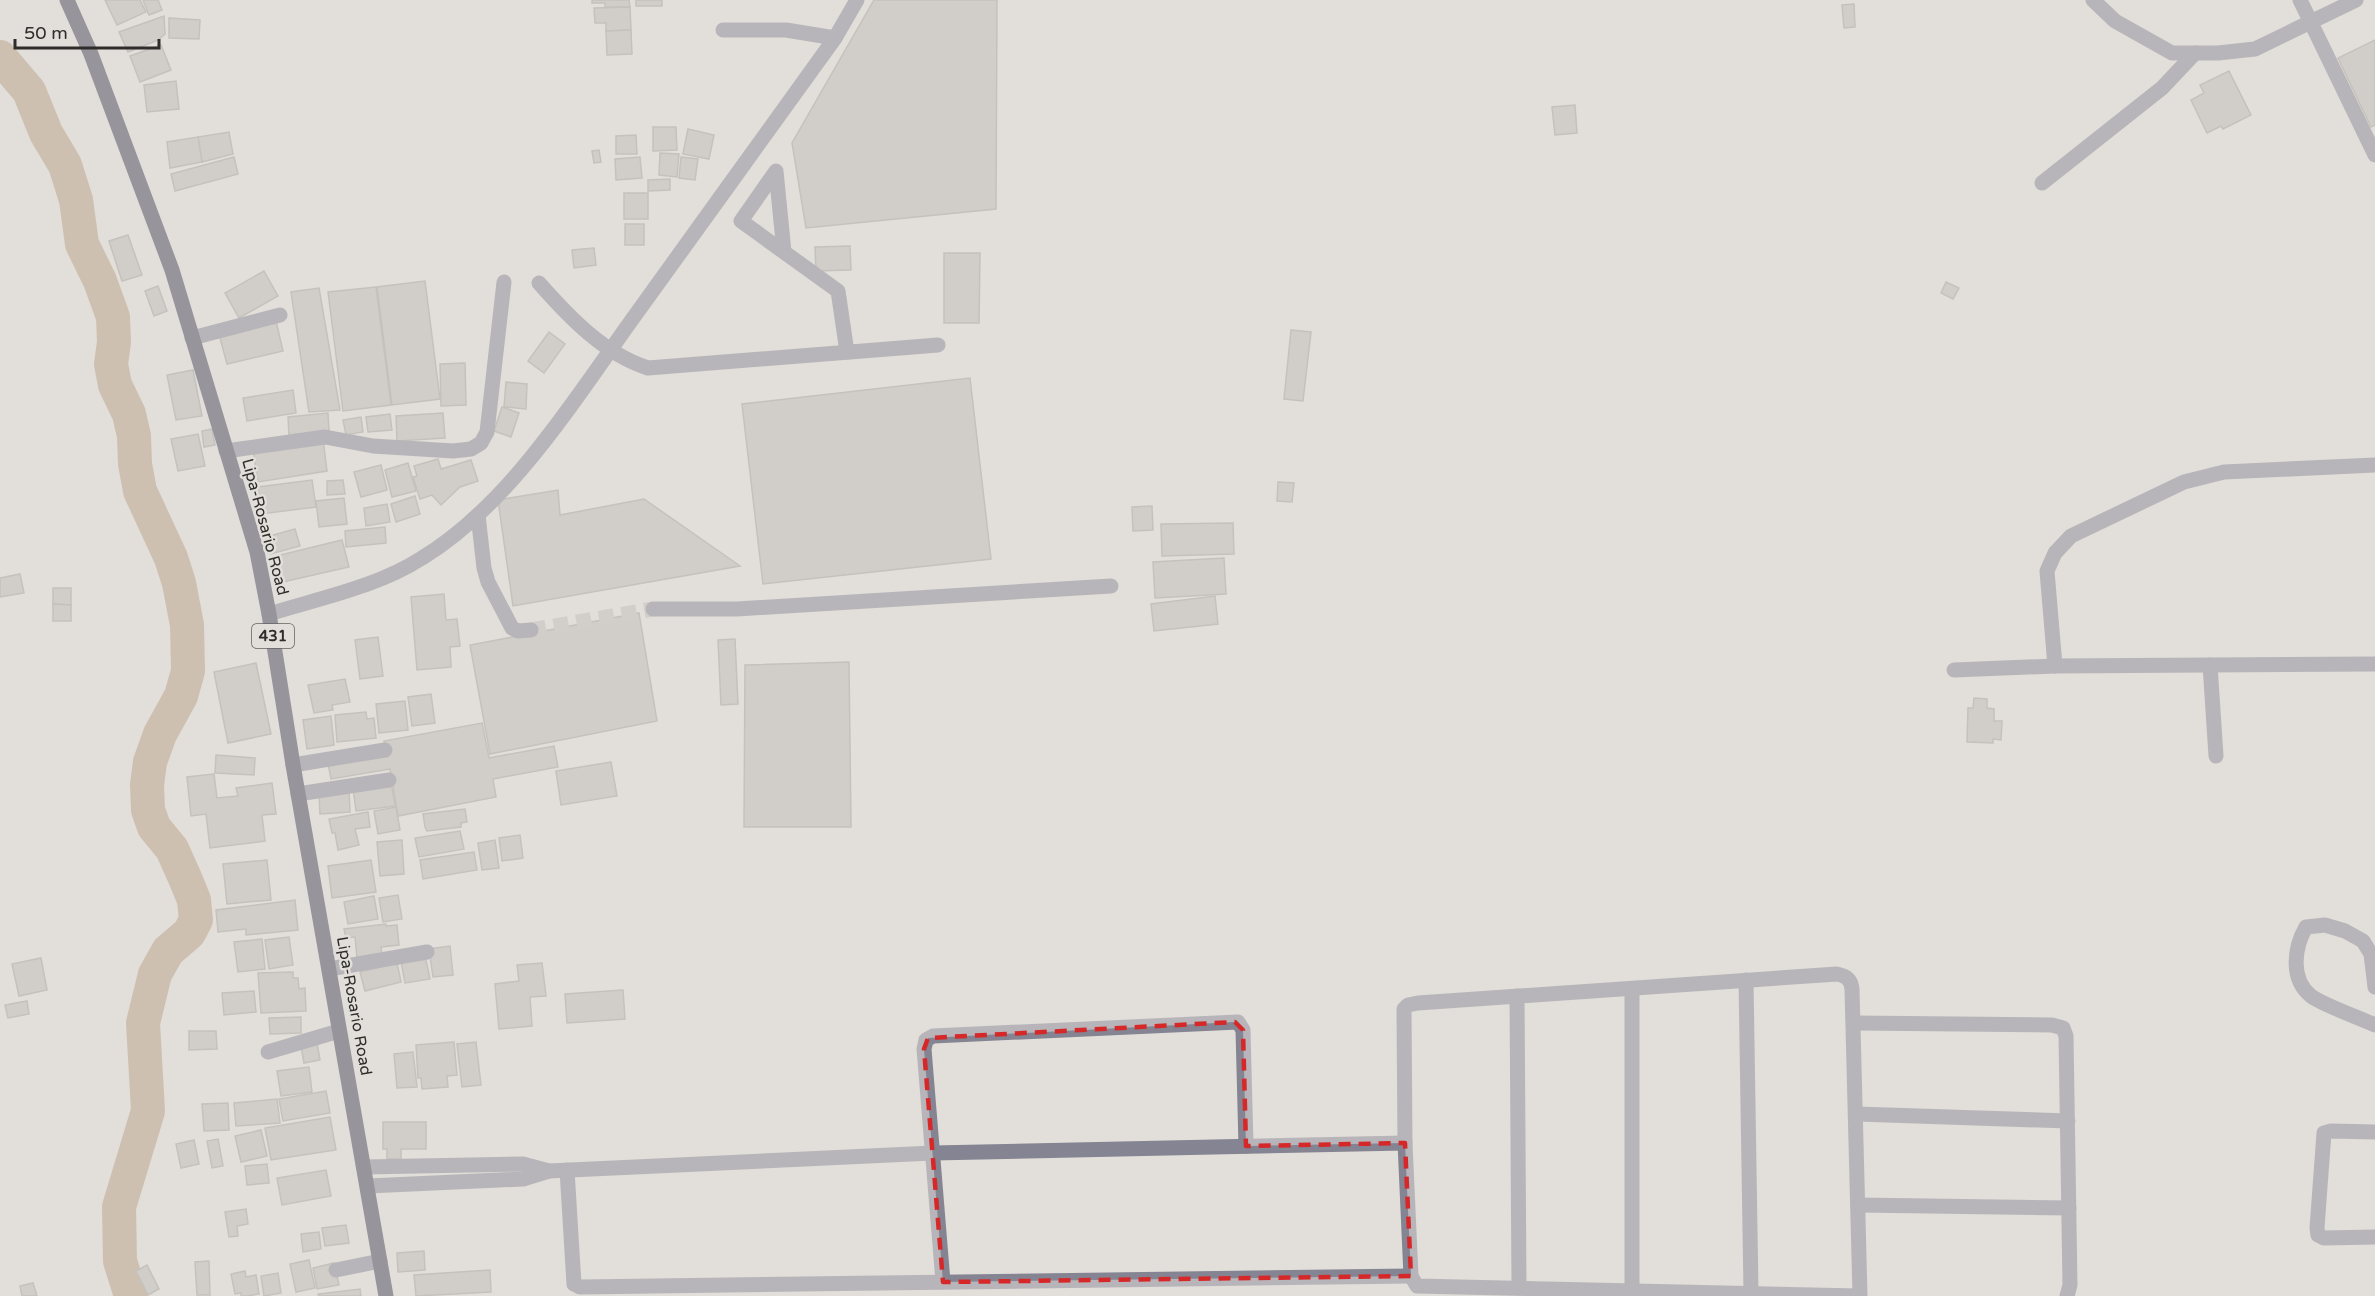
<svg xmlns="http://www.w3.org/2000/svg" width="2375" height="1296" font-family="'Varela Round',sans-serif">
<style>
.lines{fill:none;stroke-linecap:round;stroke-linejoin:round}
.river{stroke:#b49c81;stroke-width:34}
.building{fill:#bdb9b4;stroke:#a29e9a;stroke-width:1.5}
.minor-tunnel{stroke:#bebbb6;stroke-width:15;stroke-dasharray:15 8;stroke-linecap:butt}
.minor{stroke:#848492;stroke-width:15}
.major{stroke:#3d3b53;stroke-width:15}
.marked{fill:none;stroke:#d62828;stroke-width:4.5;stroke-dasharray:12 8;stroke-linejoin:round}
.labels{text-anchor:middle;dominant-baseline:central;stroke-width:5;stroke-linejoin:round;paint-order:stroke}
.shield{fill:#e2ded9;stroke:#64625f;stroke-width:1.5}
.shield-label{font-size:15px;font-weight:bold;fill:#2e2d2b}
.street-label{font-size:16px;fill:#2e2d2b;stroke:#e2ded9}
</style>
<rect width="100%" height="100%" fill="#e2ded9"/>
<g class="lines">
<path class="river" d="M0,57L29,91L46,133L65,165L76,200L82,244L100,281L113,317L114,342L111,364L115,385L129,414L134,436L135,464L140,491L171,558L179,583L187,625L188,671L181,696L160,734L150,762L147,785L148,810L154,827L172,849L185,878L194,900L196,920L189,933L168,951L155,974L143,1023L148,1111L119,1207L120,1261L131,1296"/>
</g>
<g class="building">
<path d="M105,0H140L146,12L117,25Z"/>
<path d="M143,0H158L162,10L149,15Z"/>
<path d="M592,0H629L630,7H605V3H592Z"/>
<rect x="636" y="0" width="26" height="6"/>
<path d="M874,0H997L996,209L806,228L792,143Z"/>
<path d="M1854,4L1855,27L1844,28L1842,5Z"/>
<path d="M630,7L631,30L606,31V23H595L594,8Z"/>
<path d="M164,16L165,34L158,40L128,52L119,32Z"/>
<path d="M169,18L200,20L199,39L169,38Z"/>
<path d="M631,30L632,54L607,55L606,31Z"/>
<path d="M2375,40V125L2371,127L2338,58Z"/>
<path d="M161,45L171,70L140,82L130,56Z"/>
<path d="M2229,71L2251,115L2223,129L2221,126L2207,133L2191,100L2204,93L2200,85Z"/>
<path d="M176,81L179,109L147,112L144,85Z"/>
<path d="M1575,105L1577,133L1555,135L1552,107Z"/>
<path d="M653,127H676L677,150L653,151Z"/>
<path d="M688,129L714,135L709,159L683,154Z"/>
<path d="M229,132L233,154L202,162L198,137Z"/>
<path d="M636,135L637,154H616V136Z"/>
<path d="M198,137L202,162L170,168L167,142Z"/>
<path d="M599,150L601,162L594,163L592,151Z"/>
<path d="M660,153L679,154L677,177L659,175Z"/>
<path d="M234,157L238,174L175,191L171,174Z"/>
<path d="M640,157L642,178L616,180L615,159Z"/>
<path d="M681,157L698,159L695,180L679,178Z"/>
<path d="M670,179V190L648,191V180Z"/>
<rect x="624" y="193" width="24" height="26"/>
<rect x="625" y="224" width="19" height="21"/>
<path d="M128,235L142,275L122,281L109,241Z"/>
<path d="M850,246L851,270L816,271L815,247Z"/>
<path d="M594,248L596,265L574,268L572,250Z"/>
<path d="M944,253H980L979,323H944Z"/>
<path d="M264,271L278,296L239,318L225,293Z"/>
<path d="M425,281L440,399L392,405L377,287Z"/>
<path d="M1946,282L1959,288L1953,299L1941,293Z"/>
<path d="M158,286L167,311L154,316L145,291Z"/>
<path d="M376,287L391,405L343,411L328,292Z"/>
<path d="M319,288L340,410L309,412L291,292Z"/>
<path d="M276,321L283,351L227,364L219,334Z"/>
<path d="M1291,330L1311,332L1303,401L1284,399Z"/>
<path d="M549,332L565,344L544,373L528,361Z"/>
<path d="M465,363L466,405L441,406L440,364Z"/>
<path d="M193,370L202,416L176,420L167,375Z"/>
<path d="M970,378L991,559L763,584L742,404Z"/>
<path d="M506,382L527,384L526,409L504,407Z"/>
<path d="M293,390L296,413L247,421L243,398Z"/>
<path d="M502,407L519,413L511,437L494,431Z"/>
<path d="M328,413L329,431L289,435L288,417Z"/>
<path d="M443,413L445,438L397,441L396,416Z"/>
<path d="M390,414L392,430L368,432L366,417Z"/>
<path d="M361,417L363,432L346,435L343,420Z"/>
<path d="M212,429L215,445L204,447L202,431Z"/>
<path d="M198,434L205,466L178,471L171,439Z"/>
<path d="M323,439L327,471L258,482L253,449Z"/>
<path d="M438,459L441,469L471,460L478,481L460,487L441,505L432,495L420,499L413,477L417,476L414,466Z"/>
<path d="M408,463L416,491L392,497L385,470Z"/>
<path d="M381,465L387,490L361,497L354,472Z"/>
<path d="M312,480L316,507L261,514L258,487Z"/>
<path d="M343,480L345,494L327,495V481Z"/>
<path d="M1278,482L1294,483L1292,502L1277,501Z"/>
<path d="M558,490L560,515L644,499L740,566L513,606L498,500Z"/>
<path d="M415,496L420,514L396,522L391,504Z"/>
<path d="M344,498L347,524L319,527L316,501Z"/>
<path d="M387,504L390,522L366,526L364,508Z"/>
<path d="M1152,506L1153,530L1133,531L1132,507Z"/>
<path d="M1233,523L1234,554L1162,556L1161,524Z"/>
<path d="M385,527L386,543L346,547L345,531Z"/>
<path d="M295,529L300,546L270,554L266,537Z"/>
<path d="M342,540L349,567L278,583L272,557Z"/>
<path d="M1224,558L1226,594L1155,598L1153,562Z"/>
<path d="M20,574L24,593L0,597V578Z"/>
<path d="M53,588H71V605L53,604Z"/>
<path d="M444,594L446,620L457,619L460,646L450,647L451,667L417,670L411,597Z"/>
<path d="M1215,596L1218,624L1154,631L1151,604Z"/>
<path d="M53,604L71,605V621H53Z"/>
<path d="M639,613L657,721L490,754L470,645Z"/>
<path d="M378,637L383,676L360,679L355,640Z"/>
<path d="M735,639L738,704L721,705L718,640Z"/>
<path d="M849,662L851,827H744L745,665Z"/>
<path d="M256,663L271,734L228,743L214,672Z"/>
<path d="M345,679L350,702L332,705L333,710L314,713L308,685Z"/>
<path d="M431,694L435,723L412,726L408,697Z"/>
<path d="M1974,698L1987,699V708L1994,709V721H2002L2001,740L1993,739V743L1967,742L1968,708H1973Z"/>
<path d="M405,701L408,730L379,733L376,704Z"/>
<path d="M366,712L367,719L374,718L376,738L337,742L335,715Z"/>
<path d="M331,716L334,745L307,749L303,720Z"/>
<path d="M482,723L489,758L554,746L558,767L493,779L496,797L398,816L390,769L331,779L328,763L386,752L384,741Z"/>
<path d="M216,755L255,758L254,775L215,773Z"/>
<path d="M611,762L617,796L561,805L556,771Z"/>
<path d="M214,774L217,798L238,796L236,788L272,783L276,814L262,815L265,841L210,848L206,814L191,816L187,777Z"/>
<path d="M391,782L395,806L356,811L353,788Z"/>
<path d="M349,791L350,812L320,814L319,793Z"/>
<path d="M396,807L400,830L378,834L374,811Z"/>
<path d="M465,809L467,822L461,823V827L427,831L425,827L423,814Z"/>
<path d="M368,812L370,827L355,829L359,845L338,850L335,833H332L329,819Z"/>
<path d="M460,831L464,849L419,857L415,838Z"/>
<path d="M520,835L523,858L502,861L499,838Z"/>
<path d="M402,840L404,874L380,876L377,842Z"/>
<path d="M495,840L499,868L482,870L478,843Z"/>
<path d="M474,852L477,870L423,879L420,860Z"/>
<path d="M267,860L271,900L227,904L223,864Z"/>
<path d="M371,860L376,892L332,898L328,866Z"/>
<path d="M398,895L402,919L383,922L379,898Z"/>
<path d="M374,896L378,919L348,924L344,902Z"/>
<path d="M295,900L298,930L246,935V929L218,932L216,910Z"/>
<path d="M386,924V926L397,925L399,945L381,947L382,955L357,958L355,937L346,938L344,929Z"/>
<path d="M289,937L293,965L269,969L265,940Z"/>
<path d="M262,939L265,969L238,972L234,942Z"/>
<path d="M450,946L453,975L433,977L429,949Z"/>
<path d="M425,956L430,979L405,983L401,961Z"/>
<path d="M41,958L47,990L19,996L12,964Z"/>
<path d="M397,963L401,982L365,991L360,972Z"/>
<path d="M542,963L546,996L530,997L532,1026L499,1029L495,984L519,981L517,965Z"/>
<path d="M293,972V978H298L299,989L305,988L306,1011L261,1013L258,973Z"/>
<path d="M623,990L625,1019L567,1023L565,994Z"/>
<path d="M254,991L256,1012L224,1015L222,993Z"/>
<path d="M27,1001L29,1014L8,1018L5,1005Z"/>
<path d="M301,1017V1033L270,1034L269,1018Z"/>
<path d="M189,1031H216L217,1049L189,1050Z"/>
<path d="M454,1042L457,1075L447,1076L448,1087L422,1089L421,1078H418L416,1045Z"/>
<path d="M476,1042L481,1085L462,1087L457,1044Z"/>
<path d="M317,1043L320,1060L304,1063L301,1046Z"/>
<path d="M413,1052L417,1087L397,1088L394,1054Z"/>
<path d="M309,1067L312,1092L281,1096L277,1071Z"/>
<path d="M326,1091L330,1113L283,1121L279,1099Z"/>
<path d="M277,1099L280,1123L236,1126L234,1103Z"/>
<path d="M228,1103L229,1130L204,1131L202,1104Z"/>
<path d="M330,1117L336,1150L271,1160L265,1128Z"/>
<path d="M383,1122H426V1149H401V1159H387V1149H383Z"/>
<path d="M261,1130L267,1156L241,1162L235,1136Z"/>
<path d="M218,1139L223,1166L212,1168L207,1141Z"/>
<path d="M194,1140L199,1164L181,1168L176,1144Z"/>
<path d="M267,1164L269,1183L247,1185L245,1166Z"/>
<path d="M326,1170L331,1196L282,1205L277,1178Z"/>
<path d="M246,1209L248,1224L237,1226L238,1236L229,1237L225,1212Z"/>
<path d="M346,1225L349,1243L325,1246L322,1228Z"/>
<path d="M319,1232L321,1249L303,1252L301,1234Z"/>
<path d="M424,1251L425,1270L398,1272L397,1253Z"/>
<path d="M309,1260L315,1288L296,1292L290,1264Z"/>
<path d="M209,1261L210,1295H197L195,1262Z"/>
<path d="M334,1263L339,1285L317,1289L313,1268Z"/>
<path d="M147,1265L159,1289L148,1295L136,1271Z"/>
<path d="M490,1270L491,1292L416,1296L414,1275Z"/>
<path d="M245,1271L246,1277L256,1275L259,1294L247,1296H241V1293L235,1294L231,1274Z"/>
<path d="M278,1273L281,1293L264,1296L261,1276Z"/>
<path d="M33,1283L37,1296H22L20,1286Z"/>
<path d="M360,1289L361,1296H319L318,1294Z"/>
</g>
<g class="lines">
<path class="minor-tunnel" d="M531,630L653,609"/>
<g class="minor">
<path d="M2093,0L2115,21L2172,53H2218L2255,49L2356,0"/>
<path d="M2300,0L2375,155"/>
<path d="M723,30H786L835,38"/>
<path d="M2042,183L2162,88L2195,53"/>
<path d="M784,252L776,171L741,221L838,291L847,352"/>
<path d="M539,283C569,317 604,354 648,368L938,345"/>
<path d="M192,338L280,315"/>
<path d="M226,451L325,437L373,446L453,451L471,449L481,443L487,432L504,282"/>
<path d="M478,515L484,568L488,582L512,628L518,631L531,630"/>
<path d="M653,609H737L1111,586"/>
<path d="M269,614C320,598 377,587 422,558C508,506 573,402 631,321C699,227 767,132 835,38L857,0"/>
<path d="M2210,665L2216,756"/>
<path d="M2055,666L2047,571L2055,553L2071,536L2184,482L2224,472L2375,465"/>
<path d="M1954,670L2055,666L2375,664"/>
<path d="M293,765L385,750"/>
<path d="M298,794L389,780"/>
<path d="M329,969L427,952"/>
<path d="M1746,980L1751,1292"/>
<path d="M2375,987L2371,954L2363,941L2345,931L2325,925L2306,927C2294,948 2290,979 2311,996C2323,1005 2360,1018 2375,1025"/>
<path d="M1632,989V1289"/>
<path d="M1517,996L1519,1287"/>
<path d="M1854,1023L2052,1025L2063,1028L2066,1036L2070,1285L2067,1296"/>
<path d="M268,1052L339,1031"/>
<path d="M1857,1114L2068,1121"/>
<path d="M2375,1132L2331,1131L2324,1133L2317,1228L2318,1235L2324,1238L2375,1237"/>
<path d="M365,1167L523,1164L549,1171"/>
<path d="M567,1170L574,1284L580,1287L1411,1276"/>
<path d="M368,1186L523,1179L549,1171L933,1153L1405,1143"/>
<path d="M1858,1205L2069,1208"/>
<path d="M336,1270L380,1261"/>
<path d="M943,1282L924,1049L926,1040L933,1036L1238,1022L1243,1030L1246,1146"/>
<path d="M1860,1296L1417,1286L1411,1276L1405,1143L1404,1009L1408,1005L1418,1003L1837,974C1846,976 1851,979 1852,989L1860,1296"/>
</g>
<path class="major" d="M67,0L91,54L172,270L257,552L269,614L293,765L386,1296"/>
</g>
<path d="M0 0H2375V1296H0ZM1235,1022L1243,1030L1246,1146L1405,1143L1411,1276L943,1282L924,1049L928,1038Z" fill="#e2ded9" fill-opacity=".55" fill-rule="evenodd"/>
<path class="marked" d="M1235,1022L1243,1030L1246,1146L1405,1143L1411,1276L943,1282L924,1049L928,1038Z"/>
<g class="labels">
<rect class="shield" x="252" y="624" width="42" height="24" rx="4.5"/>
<g class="shield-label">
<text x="273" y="636">431</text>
</g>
<g class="street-label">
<text transform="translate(265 527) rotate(75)">Lipa-Rosario Road</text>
<text transform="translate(354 1006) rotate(80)">Lipa-Rosario Road</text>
</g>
</g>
<path d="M15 39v9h144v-9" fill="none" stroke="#2e2d2b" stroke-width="3"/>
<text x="24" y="39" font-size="18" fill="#2e2d2b" stroke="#e2ded9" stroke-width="4.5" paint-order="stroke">50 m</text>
</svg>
